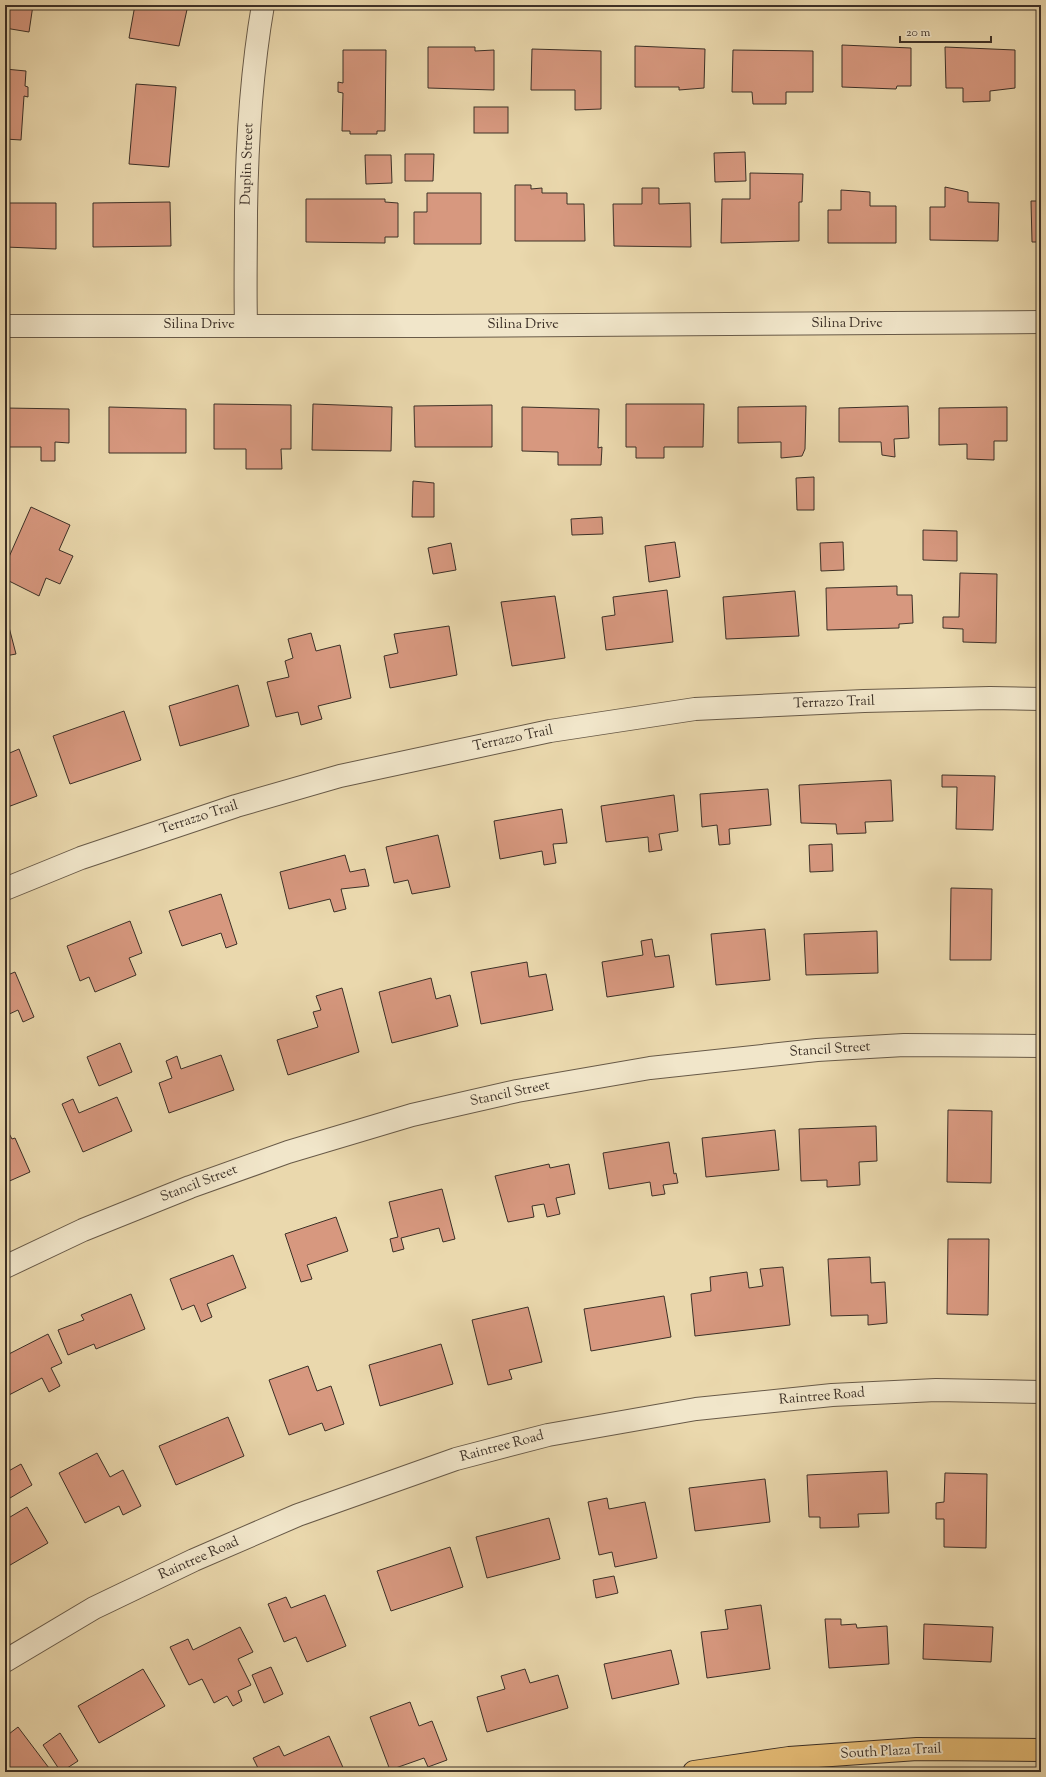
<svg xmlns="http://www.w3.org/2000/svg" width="1046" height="1777" font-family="'Sorts Mill Goudy',serif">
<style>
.building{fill:#d7987f;stroke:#3c3027}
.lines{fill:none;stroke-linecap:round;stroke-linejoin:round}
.minor-casing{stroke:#685a48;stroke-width:24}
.major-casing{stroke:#3c3027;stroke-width:24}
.minor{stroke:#f1e6ca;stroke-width:22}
.major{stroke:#e5bc76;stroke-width:22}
.labels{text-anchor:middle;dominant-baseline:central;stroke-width:4;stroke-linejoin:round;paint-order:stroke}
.street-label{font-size:14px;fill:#3c3027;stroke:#f1e6ca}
</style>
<rect width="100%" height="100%" fill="#ead8ad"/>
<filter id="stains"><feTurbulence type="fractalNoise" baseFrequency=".005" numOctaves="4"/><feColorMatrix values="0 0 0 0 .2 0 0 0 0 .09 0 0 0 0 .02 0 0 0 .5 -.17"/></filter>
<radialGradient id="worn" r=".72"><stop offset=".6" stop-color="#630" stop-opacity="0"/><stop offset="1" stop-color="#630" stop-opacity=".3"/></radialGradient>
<g class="building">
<path d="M5,5H33L29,32L5,28Z"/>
<path d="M135,5H188L179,46L129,38Z"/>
<path d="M842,45L911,48V86H897L896,89L842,87Z"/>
<path d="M635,46L705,49L704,88L679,90V87H635Z"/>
<path d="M428,47H475V51L494,50V90L428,88Z"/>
<path d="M945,47L1015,50V88L990,91V101L963,102V88H946Z"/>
<path d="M532,49L601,51V109L575,110V90H531Z"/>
<path d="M343,50H386L385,131H377V134H350V131H342L343,93L338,92V82L343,83Z"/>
<path d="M733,50L813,51V92H786V104H753L752,92H732Z"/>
<path d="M5,69L26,71L25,86L28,87V97L24,96L21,140L5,139Z"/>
<path d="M136,84L176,87L169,167L129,164Z"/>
<rect x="474" y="107" width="34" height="26"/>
<path d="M745,152L746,181L715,182L714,153Z"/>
<path d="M405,154H434L433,181H405Z"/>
<path d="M365,155H391L392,183L366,184Z"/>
<path d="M750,173L803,174L802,202H799V241L721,243L722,199H750Z"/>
<path d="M515,185H531V189L542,188V193H567V204H584L585,241H515Z"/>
<path d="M945,187L968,192V202L999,203L998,241L930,240V207H945Z"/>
<path d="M642,188H659V204L690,203L691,247L614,246L613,204H642Z"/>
<path d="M841,190L870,192V206H896V243H828V210H841Z"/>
<path d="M427,193H481V244H414V212H427Z"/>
<path d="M306,199H385V202L398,203V237H385V243L306,242Z"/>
<path d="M1031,201H1041V242H1032Z"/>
<path d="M170,202L171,246L93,247V203Z"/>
<path d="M5,203H56V249L5,247Z"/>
<path d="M214,404L291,405V449H281L282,469H246V449H214Z"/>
<path d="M313,404L392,407L391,451L312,450Z"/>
<path d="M626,404H704L703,447H664V458H636V447H626Z"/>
<path d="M492,405V447H415L414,406Z"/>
<path d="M806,406L805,449L802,456L781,458V442L738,443V407Z"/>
<path d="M908,406L909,438L894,439L895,457L882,455L881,442H839V408Z"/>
<path d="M109,407L186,409V453H109Z"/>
<path d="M522,407L599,409L598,448L602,447L601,465H558V452L522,451Z"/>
<path d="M1007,407V441H994V460L967,459V444L939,445V408Z"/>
<path d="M5,408L69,409V443L55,442V461H41V447H5Z"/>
<path d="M814,477V510H797L796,478Z"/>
<path d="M413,481L434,483V517H412Z"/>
<path d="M31,507L70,525L59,550L73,556L60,584L46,578L39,596L5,579V566Z"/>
<path d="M602,517L603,534L572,535L571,519Z"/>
<path d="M923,530L957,531V561L923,560Z"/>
<path d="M675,542L680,577L649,582L645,546Z"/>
<path d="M843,542L844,570L821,571L820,543Z"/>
<path d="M451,543L456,570L433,574L428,548Z"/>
<path d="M960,573L997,574L996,643L963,642V629L943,628V617H959Z"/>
<path d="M897,586V595H912L913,623L899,624V628L827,630L826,588Z"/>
<path d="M667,590L673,642L606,650L602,617L615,615L613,597Z"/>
<path d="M795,591L799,636L726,639L723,597Z"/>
<path d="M555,596L565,658L512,666L501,602Z"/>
<path d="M5,612L16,654L5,656Z"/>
<path d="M449,626L457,675L390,688L384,656L398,653L394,634Z"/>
<path d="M311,633L316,651L340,645L351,698L318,706L322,719L301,725L298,712L276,717L267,682L289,677L285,661L293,658L288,639Z"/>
<path d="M238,685L249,726L180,746L169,706Z"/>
<path d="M124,711L141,760L70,784L53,736Z"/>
<path d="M19,749L37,796L5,808V755Z"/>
<path d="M942,775L995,776L993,830L956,829L957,787H942Z"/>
<path d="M891,780L893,821L865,822L866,833L837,834L836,824L801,823L799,785Z"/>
<path d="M768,789L771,825L729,829L730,844L719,845L717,825L702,827L700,794Z"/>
<path d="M674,795L678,831L659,834L662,850L649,852L648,837L606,842L601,806Z"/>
<path d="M562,809L567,843L553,844L556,863L544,865L542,851L500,859L494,821Z"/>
<path d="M438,835L450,887L412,894L408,880L394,883L386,847Z"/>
<path d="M832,844L833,871L810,872L809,845Z"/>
<path d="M345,855L350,872L365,869L369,886L341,889L346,909L334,912L330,899L289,909L280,872Z"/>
<path d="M951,888L992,889L991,960H950Z"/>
<path d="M221,894L237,944L226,948L221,933L182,946L169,911Z"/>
<path d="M130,921L142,953L129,958L136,975L95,992L89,977L80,981L67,946Z"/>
<path d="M765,929L770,980L716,985L711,934Z"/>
<path d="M877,931L878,973L806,975L804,934Z"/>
<path d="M652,939L655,957L669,955L674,987L607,997L602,962L643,955L641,941Z"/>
<path d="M527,962L529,977L546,974L553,1010L481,1024L471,972Z"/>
<path d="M15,972L34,1017L23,1022L18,1010L5,1016V976Z"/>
<path d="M431,978L436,999L450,995L458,1026L392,1043L379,992Z"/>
<path d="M342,988L359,1052L288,1075L277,1040L318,1027L313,1012L321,1010L316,996Z"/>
<path d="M120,1043L132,1072L99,1086L87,1057Z"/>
<path d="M221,1055L234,1090L169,1113L159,1083L172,1078L166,1061L177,1056L181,1069Z"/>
<path d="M117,1097L132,1131L83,1152L62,1104L73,1099L79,1113Z"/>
<path d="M948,1110L992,1111L991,1183L947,1182Z"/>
<path d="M5,1126L12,1139L15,1138L30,1172L5,1183Z"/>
<path d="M876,1126L877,1161L859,1162L860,1185L827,1187V1180L801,1181L799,1129Z"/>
<path d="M775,1130L779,1170L706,1177L702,1138Z"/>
<path d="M669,1142L674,1174L676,1173L678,1183L663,1185L665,1194L652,1196L650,1182L609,1189L603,1153Z"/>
<path d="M549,1164L550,1168L569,1164L575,1194L556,1198L560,1214L547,1217L544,1204L532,1206L534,1217L508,1222L495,1176Z"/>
<path d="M442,1189L455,1239L443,1242L439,1228L401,1238L404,1249L393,1252L390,1239L398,1237L389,1202Z"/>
<path d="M336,1217L348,1251L307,1265L312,1279L301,1282L285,1234Z"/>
<path d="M948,1239H989L988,1315L947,1314Z"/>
<path d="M233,1255L246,1288L207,1304L212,1317L201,1322L194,1305L182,1310L170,1279Z"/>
<path d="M870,1257L871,1283L885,1282L887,1323L868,1325V1315L831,1316L828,1259Z"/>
<path d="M783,1267L790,1325L695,1336L691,1294L711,1291L710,1277L747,1272L749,1288L763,1286L760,1269Z"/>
<path d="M131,1294L145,1329L96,1349L94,1344L68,1355L58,1330L84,1320L81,1315Z"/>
<path d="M664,1296L671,1337L591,1351L584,1309Z"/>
<path d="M528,1307L542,1362L509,1370L512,1379L488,1385L472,1320Z"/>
<path d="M48,1334L62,1363L51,1368L60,1386L49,1392L42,1378L5,1397V1356Z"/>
<path d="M441,1344L453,1384L380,1406L369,1365Z"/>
<path d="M308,1366L317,1391L331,1386L344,1424L325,1431L322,1423L289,1435L269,1380Z"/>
<path d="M228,1417L244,1456L176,1485L159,1446Z"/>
<path d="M97,1453L110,1477L123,1470L141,1506L123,1515L119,1506L85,1523L59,1473Z"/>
<path d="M21,1464L32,1485L10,1498L5,1490V1473Z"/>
<path d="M887,1471L889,1513L858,1514L859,1527L820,1528V1517H809L807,1475Z"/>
<path d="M945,1473L987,1474L986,1548L944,1547V1519H936V1503L944,1502Z"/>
<path d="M765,1479L770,1522L695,1531L689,1488Z"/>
<path d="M607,1498L609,1509L645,1502L657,1558L615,1567L612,1552L599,1555L588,1502Z"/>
<path d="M27,1507L48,1543L5,1568V1520Z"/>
<path d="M549,1518L560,1559L487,1578L476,1537Z"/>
<path d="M450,1547L463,1587L391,1611L377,1571Z"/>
<path d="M614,1576L618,1593L596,1598L593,1580Z"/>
<path d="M325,1595L346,1646L307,1662L296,1637L284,1642L268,1604L286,1597L291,1608Z"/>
<path d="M761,1605L770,1669L707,1678L701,1632L728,1629L725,1610Z"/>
<path d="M825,1619H841V1625L856,1624L857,1628L887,1626L889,1664L829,1668Z"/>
<path d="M924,1624L993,1627L991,1662L923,1659Z"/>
<path d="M240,1627L253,1652L238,1659L251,1685L238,1691L242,1701L233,1706L227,1696L214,1703L202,1679L189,1685L170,1647L188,1639L193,1650Z"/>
<path d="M671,1650L679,1684L612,1699L604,1664Z"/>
<path d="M271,1667L283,1694L264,1703L252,1675Z"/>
<path d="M143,1669L165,1706L99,1743L78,1706Z"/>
<path d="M525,1669L530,1683L558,1675L568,1708L487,1732L477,1697L505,1689L501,1676Z"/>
<path d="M410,1702L419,1726L432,1721L447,1760L428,1767L424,1758L390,1770L370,1717Z"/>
<path d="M18,1727L52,1772H5V1737Z"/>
<path d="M60,1733L78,1761L61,1772L43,1745Z"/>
<path d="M329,1736L345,1772H260L253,1758L279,1746L284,1756Z"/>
</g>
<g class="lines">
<defs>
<g id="minor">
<path d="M246,324C245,287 246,249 246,212C247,142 251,74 263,5"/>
<path d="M5,326H431L1041,322"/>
<path d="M5,889L81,858L236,806L340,776L550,731L695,709L864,701L990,698L1041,699"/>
<path d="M5,1267L83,1230L190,1187L288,1152L412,1115L517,1091L650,1068L817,1050L904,1045L1041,1046"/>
<path d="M5,1661L94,1608L194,1560L298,1515L456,1459L548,1435L696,1409L832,1395L936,1390L1041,1392"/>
</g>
<path id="major" d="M694,1772L789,1758L917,1749L1041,1750"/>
</defs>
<use href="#minor" class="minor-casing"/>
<use href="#major" class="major-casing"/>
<use href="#minor" class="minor"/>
<use href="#major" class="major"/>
</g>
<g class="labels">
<g class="street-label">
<text transform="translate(248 164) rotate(-88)">Duplin Street</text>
<text x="847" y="324">Silina Drive</text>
<text x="199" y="325">Silina Drive</text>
<text x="523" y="325">Silina Drive</text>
<text transform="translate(834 703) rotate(-2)">Terrazzo Trail</text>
<text transform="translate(513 739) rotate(-12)">Terrazzo Trail</text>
<text transform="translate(199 818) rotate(-18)">Terrazzo Trail</text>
<text transform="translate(830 1050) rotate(-4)">Stancil Street</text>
<text transform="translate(510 1094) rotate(-12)">Stancil Street</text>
<text transform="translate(199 1184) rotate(-21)">Stancil Street</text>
<text transform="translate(822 1397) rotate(-5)">Raintree Road</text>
<text transform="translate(502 1447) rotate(-15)">Raintree Road</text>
<text transform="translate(199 1559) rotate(-24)">Raintree Road</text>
<text transform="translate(891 1752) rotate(-3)">South Plaza Trail</text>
</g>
</g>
<rect width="1046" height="1777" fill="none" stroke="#ead8ad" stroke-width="20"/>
<rect x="6" y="6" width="1034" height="1765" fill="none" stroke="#3c3027" stroke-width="2"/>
<rect x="10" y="10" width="1026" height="1757" fill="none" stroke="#3c3027"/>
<path d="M900 36v6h91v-6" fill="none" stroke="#3c3027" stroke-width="2"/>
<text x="906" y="36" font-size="12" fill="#3c3027" stroke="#f1e6ca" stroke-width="3" paint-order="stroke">20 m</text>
<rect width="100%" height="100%" filter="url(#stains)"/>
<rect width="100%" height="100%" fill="url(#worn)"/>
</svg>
